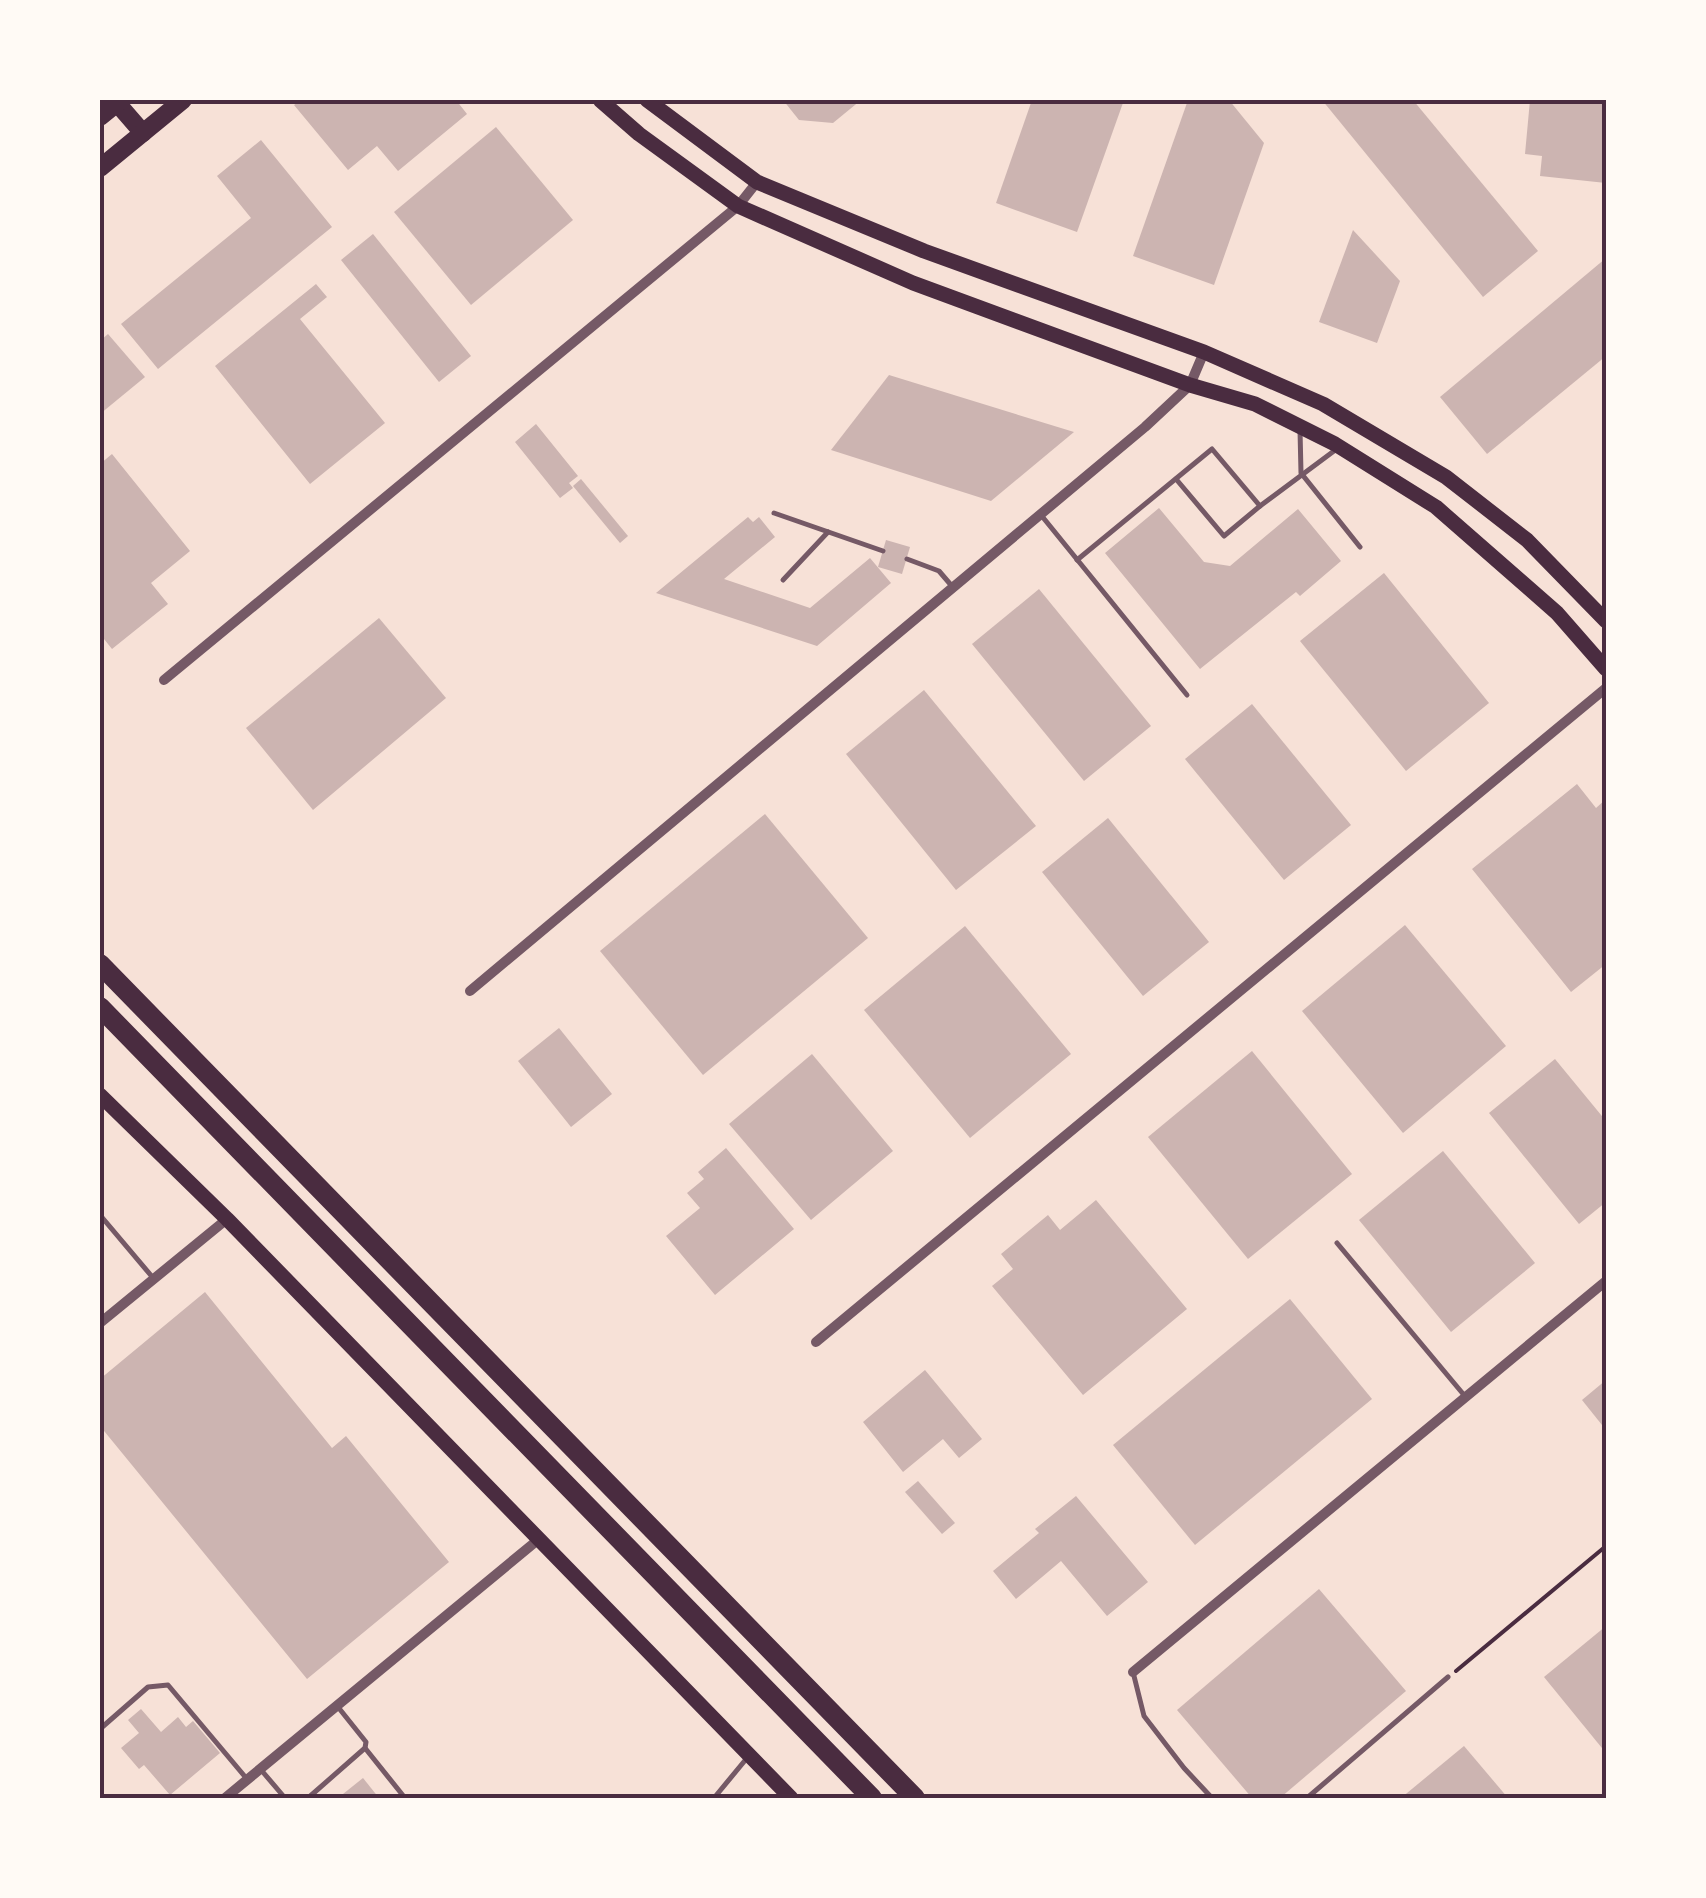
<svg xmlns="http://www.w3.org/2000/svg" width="1706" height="1898" font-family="Montserrat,sans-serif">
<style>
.building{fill:#ccb4b1}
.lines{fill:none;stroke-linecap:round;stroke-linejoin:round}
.path{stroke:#4a2c40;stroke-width:4}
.service{stroke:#755966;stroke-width:5}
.minor{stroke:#755966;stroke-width:10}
.secondary{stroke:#4a2c40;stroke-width:15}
.primary{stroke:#4a2c40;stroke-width:18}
.motorway{stroke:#4a2c40;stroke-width:20}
.neatline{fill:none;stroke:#4a2c40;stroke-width:4}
</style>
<rect width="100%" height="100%" fill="#f7e1d7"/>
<g class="building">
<path d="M301,100H456L467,114L398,171L377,146L348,170L294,105Z"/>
<path d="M783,100H861L833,123L799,120Z"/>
<path d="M1032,100H1124L1077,232L996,203Z"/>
<path d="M1188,100H1229L1264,143L1214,285L1133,256Z"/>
<path d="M1322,100H1413L1538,251L1483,297Z"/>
<path d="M1530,100H1606V183L1540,176L1542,156L1525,154Z"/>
<path d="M496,127L573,220L471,305L394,212Z"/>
<path d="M261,140L332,227L158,369L121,324L251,218L217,176Z"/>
<path d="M1353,230L1400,281L1377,343L1319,322Z"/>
<path d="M373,234L471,356L439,382L341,260Z"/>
<path d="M1606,258V356L1487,454L1440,397Z"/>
<path d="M316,284L327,297L300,319L385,423L310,484L215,366Z"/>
<path d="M108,334L145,377L100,414V341Z"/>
<path d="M889,375L1074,432L991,501L831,450Z"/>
<path d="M536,424L578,476L569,483L573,488L560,498L515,442Z"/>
<path d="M112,454L190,551L151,583L168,604L112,649L100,634V464Z"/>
<path d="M581,479L628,536L620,543L573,486Z"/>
<path d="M1159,508L1204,562L1230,566L1298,509L1341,561L1300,596L1296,592L1200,669L1105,553Z"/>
<path d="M748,517L753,522L759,517L775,537L724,579L810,608L870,558L891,583L817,646L656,593Z"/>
<path d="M886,540L910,547L902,574L878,567Z"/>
<path d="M1384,573L1489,703L1406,771L1300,641Z"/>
<path d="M1039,589L1151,726L1084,781L972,644Z"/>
<path d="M379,618L446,698L313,810L246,728Z"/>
<path d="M924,690L1036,826L956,890L846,754Z"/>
<path d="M1252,704L1351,825L1284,880L1185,759Z"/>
<path d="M1577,784L1596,808L1606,799V964L1571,992L1472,869Z"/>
<path d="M765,814L868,938L703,1075L600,951Z"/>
<path d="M1108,818L1209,942L1143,996L1042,872Z"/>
<path d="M1405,925L1506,1046L1403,1133L1302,1011Z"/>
<path d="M965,926L1071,1054L970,1138L864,1010Z"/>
<path d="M559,1028L612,1094L571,1127L518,1061Z"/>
<path d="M1252,1051L1352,1174L1248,1259L1148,1137Z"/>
<path d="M812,1054L893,1151L811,1220L729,1124Z"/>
<path d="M1555,1059L1606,1121V1202L1579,1224L1489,1113Z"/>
<path d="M726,1148L794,1229L715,1295L666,1236L700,1208L687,1193L704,1179L698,1172Z"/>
<path d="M1443,1151L1535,1263L1451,1332L1359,1220Z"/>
<path d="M1096,1200L1187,1309L1083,1395L992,1286L1013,1269L1001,1254L1048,1215L1060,1230Z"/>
<path d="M205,1292L332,1448L346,1436L449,1562L307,1679L100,1426V1379Z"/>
<path d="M1290,1299L1372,1399L1195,1545L1113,1445Z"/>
<path d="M925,1370L982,1439L959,1458L943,1439L903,1472L863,1422Z"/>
<path d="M1606,1380V1430L1582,1400Z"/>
<path d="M918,1481L955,1523L942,1534L905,1492Z"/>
<path d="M1076,1496L1148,1582L1107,1616L1061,1561L1016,1599L993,1571L1039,1533L1035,1529Z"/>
<path d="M1319,1589L1406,1691L1280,1798H1252L1177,1710Z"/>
<path d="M1606,1626V1753L1544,1677Z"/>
<path d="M141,1709L161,1732L178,1717L186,1727L193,1721L220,1753L170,1795L144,1765L139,1769L121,1748L139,1733L128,1720Z"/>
<path d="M1464,1746L1508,1798H1401Z"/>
<path d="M363,1778L379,1798H338Z"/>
</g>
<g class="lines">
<path class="path" d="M1456,1671L1606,1546"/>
<g class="service">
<path d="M1300,430L1301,473L1360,547"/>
<path d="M1176,479L1224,536L1260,506"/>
<path d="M774,513L883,551"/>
<path d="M1041,515L1187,695"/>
<path d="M907,559L939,571L951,585"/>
<path d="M1077,560L1212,449L1260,506L1338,448"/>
<path d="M783,580L828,532"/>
<path d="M100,1215L154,1279"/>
<path d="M1337,1243L1464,1395"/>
<path d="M1133,1672L1144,1716L1184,1768L1212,1798"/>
<path d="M100,1729L148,1687L168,1685L247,1779"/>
<path d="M365,1748L405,1798"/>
<path d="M262,1771L285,1798"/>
<path d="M308,1798L365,1748L366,1742L338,1707"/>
<path d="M714,1798L747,1758"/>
<path d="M1307,1798L1448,1677"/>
</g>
<g class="minor">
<path d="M164,680L738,206L757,182"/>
<path d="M470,991L1145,427L1190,385L1204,352"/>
<path d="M100,1323L227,1219"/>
<path d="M816,1342L1606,688"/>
<path d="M1133,1672L1606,1281"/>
<path d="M225,1798L539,1539"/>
</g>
<g class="secondary">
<path d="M600,100L639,134L738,206L913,283L1190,385L1255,404L1335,444L1436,507L1557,613L1606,669"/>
<path d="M647,100L757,182L924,251L1204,352L1323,404L1446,477L1527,540L1606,621"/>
<path d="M100,1095L227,1219L791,1798"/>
</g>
<g class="primary">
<path d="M117,103L143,133"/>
<path d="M100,117L121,100"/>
<path d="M100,168L183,100"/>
</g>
<g class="motorway">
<path d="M100,964L915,1798"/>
<path d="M100,1007L872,1798"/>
</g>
</g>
<rect width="1706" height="1898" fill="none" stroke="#fffaf5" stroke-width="205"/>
<rect x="102" y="102" width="1502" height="1694" class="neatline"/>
</svg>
